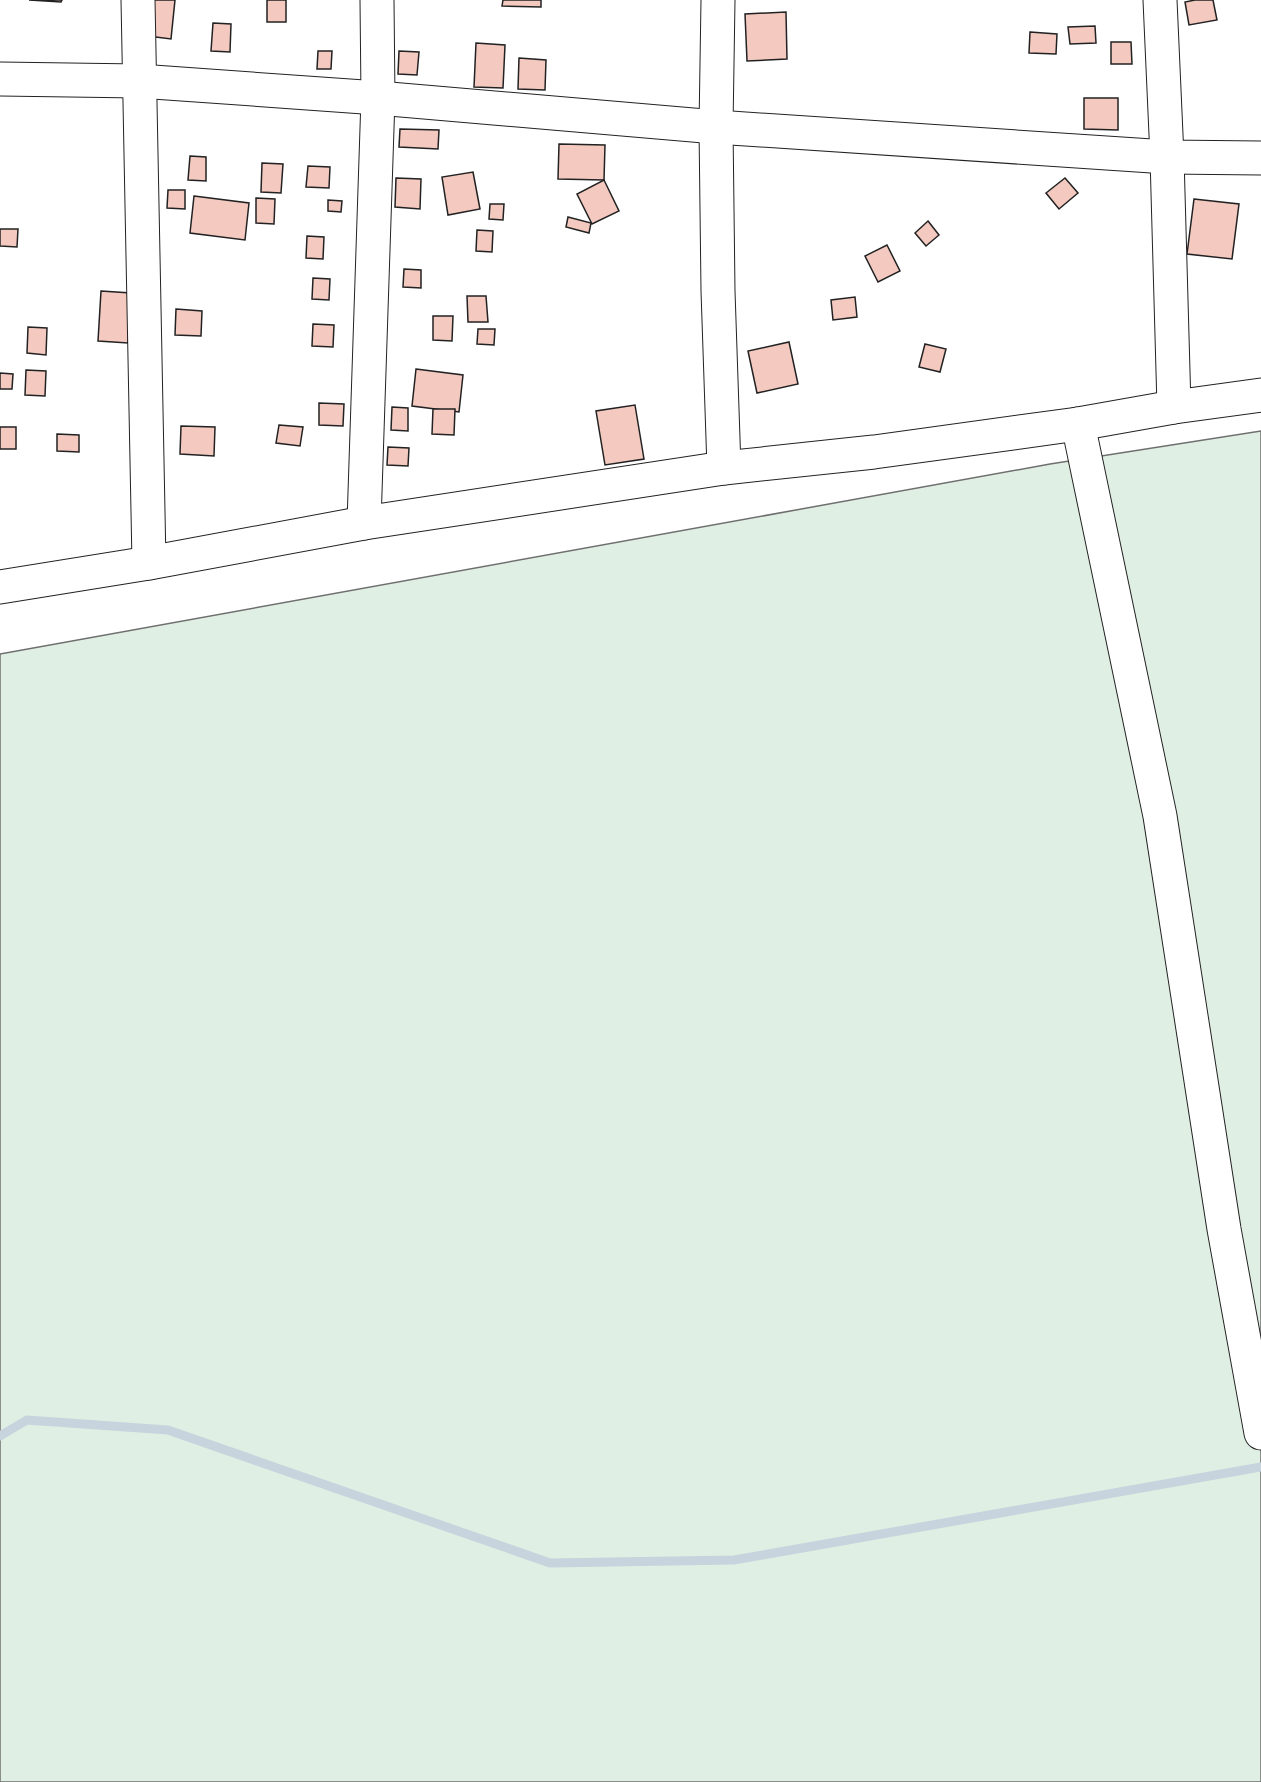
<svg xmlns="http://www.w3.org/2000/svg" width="1261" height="1782" font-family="'Archivo Narrow',sans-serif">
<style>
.green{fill:#e0efe3;stroke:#6f6f6f;stroke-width:1.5}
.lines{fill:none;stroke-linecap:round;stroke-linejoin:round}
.stream{stroke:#c7d3dd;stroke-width:9}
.building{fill:#f3c9c0;stroke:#222;stroke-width:1.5}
.minor-casing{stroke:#222;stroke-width:35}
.minor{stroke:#fff;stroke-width:33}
</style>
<rect width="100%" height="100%" fill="#fff"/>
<path class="green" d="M1261,431V1782H0V654L1050,464Z"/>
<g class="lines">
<path class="stream" d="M0,1436L27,1420L168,1430L550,1563L734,1560L1261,1467"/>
</g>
<g class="building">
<path d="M29,0H62L61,2Z"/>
<path d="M148,0H175L171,39L148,36Z"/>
<rect x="267" y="0" width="19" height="22"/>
<path d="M503,0H541V7L502,6Z"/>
<path d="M1195,0H1213L1217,20L1189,25L1185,2Z"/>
<path d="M786,12L787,59L747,61L745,14Z"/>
<path d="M213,23L231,24L230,52L211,51Z"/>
<path d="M1095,26L1096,43L1070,44L1068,27Z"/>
<path d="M1030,32L1057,34L1056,54L1029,53Z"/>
<path d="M1111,42H1131L1132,64H1111Z"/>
<path d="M476,43L505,45L503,88L474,87Z"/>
<path d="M318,51H332L331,69H317Z"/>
<path d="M399,51L419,52L417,75L398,74Z"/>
<path d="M519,58L546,60L545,90L518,89Z"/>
<path d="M1084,98H1118V130L1084,129Z"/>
<path d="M400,129L439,130L438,149L399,147Z"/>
<path d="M559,144L605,145L604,180L558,179Z"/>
<path d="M190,156L206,157V181L188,180Z"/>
<path d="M262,163L283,164L281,193L261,192Z"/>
<path d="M308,166L330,167L329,188L306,187Z"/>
<path d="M473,172L480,209L448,215L442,177Z"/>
<path d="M396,178L421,179L420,209L395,207Z"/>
<path d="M1065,178L1078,193L1059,209L1046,193Z"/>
<path d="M604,180L619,211L592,224L577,194Z"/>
<path d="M168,190H185V209L167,208Z"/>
<path d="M194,196L249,203L245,240L190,233Z"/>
<path d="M256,198L275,199L274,224L256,223Z"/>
<path d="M1194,199L1239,204L1232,259L1187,254Z"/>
<path d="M328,200L342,201L341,212L328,211Z"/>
<path d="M490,204H504L503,220L489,219Z"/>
<path d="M568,217L591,223L589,233L566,227Z"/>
<path d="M928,221L939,235L926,246L915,233Z"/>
<path d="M0,229H18L17,247L0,246Z"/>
<path d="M477,230L493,231L492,252L476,251Z"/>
<path d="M307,236L324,237L323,259L306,258Z"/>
<path d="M887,245L900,271L878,282L865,256Z"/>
<path d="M404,269L421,270V288L403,287Z"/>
<path d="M313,278L330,279L329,300L312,299Z"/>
<path d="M101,291L131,293L128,343L98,341Z"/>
<path d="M467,296H486L488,322H468Z"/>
<path d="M855,297L857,317L833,320L831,300Z"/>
<path d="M176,309L202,311L201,336L175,335Z"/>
<path d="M433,316H453L452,341L433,340Z"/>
<path d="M313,324L334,325L333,347L312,346Z"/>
<path d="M28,327L47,328L46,355L27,353Z"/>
<path d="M478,329H495L494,345L477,344Z"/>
<path d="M789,342L798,384L757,393L748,351Z"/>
<path d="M925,344L946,349L940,372L919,367Z"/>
<path d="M416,369L463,375L459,412L412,406Z"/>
<path d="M26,370L46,371L45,396L25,395Z"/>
<path d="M0,373L13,374L12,389H0Z"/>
<path d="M319,403L344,404L343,426L319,425Z"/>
<path d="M635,405L644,459L605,465L596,411Z"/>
<path d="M392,407L408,408V431L391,430Z"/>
<path d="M433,409H455L454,435L432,434Z"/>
<path d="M279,425L303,427L300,446L276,443Z"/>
<path d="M181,426L215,427L214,456L180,454Z"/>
<rect x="0" y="427" width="16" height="22"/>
<path d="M57,434L79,435V452L57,451Z"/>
<path d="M388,447L409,448L408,466L387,465Z"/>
</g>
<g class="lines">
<defs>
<g id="minor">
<path d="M138,0L149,563"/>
<path d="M718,0L716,127L718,291L724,468"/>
<path d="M1160,0L1167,157L1174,407"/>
<path d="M0,79L139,81L378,98L716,127L1167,157L1261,158"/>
<path d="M1078,424L1160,816L1224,1229L1261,1433"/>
<path d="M364,523L378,98L377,0"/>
<path d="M0,587L149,563L364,523L724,468L874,452L1078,424L1174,407L1261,395"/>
</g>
</defs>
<use href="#minor" class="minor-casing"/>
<use href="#minor" class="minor"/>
</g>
</svg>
